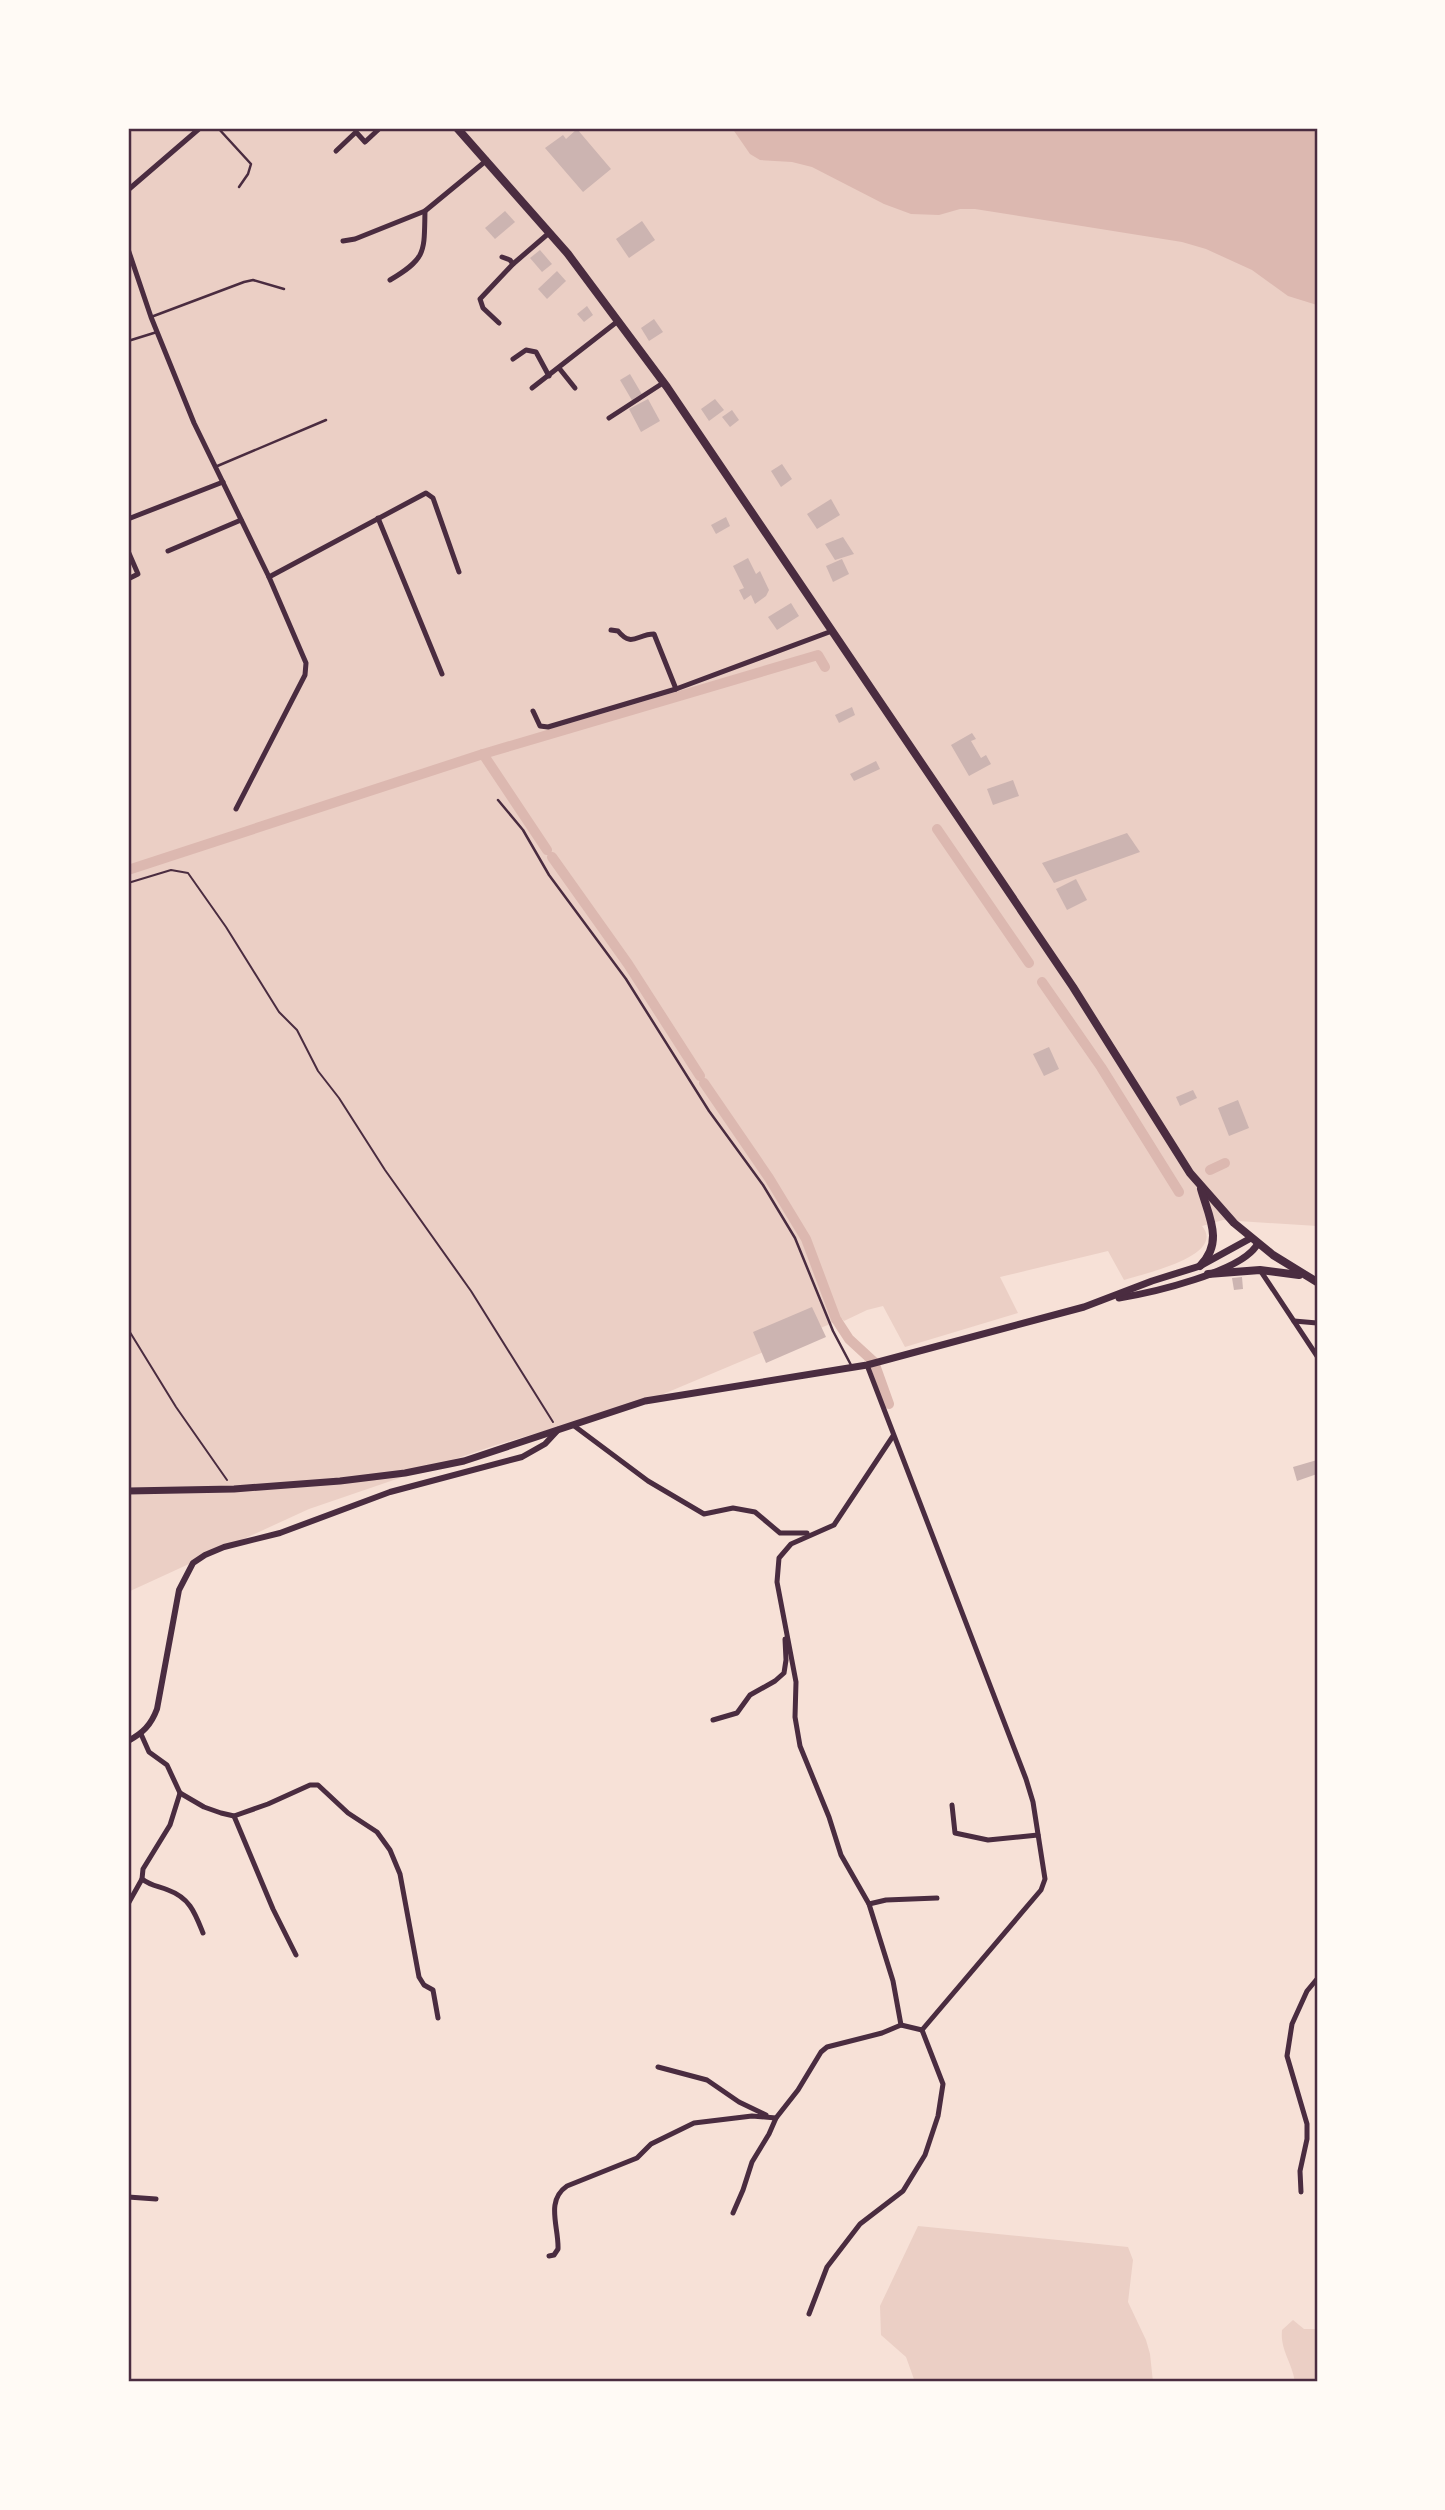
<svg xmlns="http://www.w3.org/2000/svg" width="1445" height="2510" font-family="'DejaVu Sans',sans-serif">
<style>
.green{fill:#ebcfc5}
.water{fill:#dcb8b0}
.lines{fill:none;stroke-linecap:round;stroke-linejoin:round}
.canal{stroke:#dcb8b0;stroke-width:10}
.building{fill:#ccb4b1}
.path{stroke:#4a2c40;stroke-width:2}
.service{stroke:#4a2c40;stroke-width:2.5}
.minor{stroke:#4a2c40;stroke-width:5}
.tertiary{stroke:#4a2c40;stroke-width:6}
.secondary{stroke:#4a2c40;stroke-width:7}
.primary{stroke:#4a2c40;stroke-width:8}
.neatline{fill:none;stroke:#4a2c40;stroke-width:2.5}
</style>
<rect width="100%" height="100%" fill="#f7e1d7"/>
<g class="green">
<path d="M128,128H1317V1226L1223,1220L1202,1226C1227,1256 1142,1274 1124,1280L1108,1251L1000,1277L1018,1313L905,1347L883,1306L867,1310L844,1321L842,1319L642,1403L496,1445L309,1509L128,1592Z"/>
<path d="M918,2226L1128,2247L1133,2260L1128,2302L1146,2340L1150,2354L1153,2382H915L906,2357L881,2335L880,2306Z"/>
<path d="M1293,2320L1304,2329H1317V2382H1295C1292,2362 1280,2350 1282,2330Z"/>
</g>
<path class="water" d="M732,128H1317V305L1288,296L1252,270L1206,249L1182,242L975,209H960L939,215L911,214L884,204L812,167L792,162L760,160L750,154Z"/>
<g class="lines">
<g class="canal">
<path d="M483,754L547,850"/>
<path d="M937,829L1029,963"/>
<path d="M552,857L628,964L700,1076"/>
<path d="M128,870L483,754L818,655L825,667"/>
<path d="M1042,982L1101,1067L1179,1192"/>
<path d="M704,1083L769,1178L806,1239L836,1319L849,1339L874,1362L889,1404"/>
<path d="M1210,1170L1225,1163"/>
</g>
</g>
<g class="building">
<path d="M577,129L611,169L583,192L545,148L563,135L566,139Z"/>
<path d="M505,211L515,222L495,239L485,228Z"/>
<path d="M642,221L655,240L629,258L616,239Z"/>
<path d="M540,250L552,264L542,272L530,258Z"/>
<path d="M557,271L566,281L547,299L538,289Z"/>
<path d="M587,306L593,315L584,322L577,314Z"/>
<path d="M654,319L663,332L649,341L641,328Z"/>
<path d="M630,374L643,396L633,402L620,380Z"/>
<path d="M648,399L660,421L641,432L629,409Z"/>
<path d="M715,399L724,410L709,421L701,409Z"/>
<path d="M732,410L739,420L730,427L722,417Z"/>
<path d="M782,464L792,479L781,487L771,471Z"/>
<path d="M831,499L840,515L817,529L807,514Z"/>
<path d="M726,517L730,526L716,534L711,525Z"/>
<path d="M843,537L854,554L835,560L825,544Z"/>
<path d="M748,558L756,574L760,571L769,590L766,596L755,604L751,595L744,600L739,590L744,588L733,566Z"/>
<path d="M842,559L849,574L833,582L826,566Z"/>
<path d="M791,603L799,616L777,630L768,617Z"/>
<path d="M852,707L855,715L839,723L835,715Z"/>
<path d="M972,733L976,739L971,741L981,758L986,755L991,764L969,776L951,745Z"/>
<path d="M876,761L880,769L854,781L850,774Z"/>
<path d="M1013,780L1019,796L993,805L987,789Z"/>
<path d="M1127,833L1140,852L1054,883L1042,863Z"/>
<path d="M1076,879L1087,900L1067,910L1056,889Z"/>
<path d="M1049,1047L1059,1069L1044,1076L1033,1054Z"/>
<path d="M1193,1090L1197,1098L1180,1106L1176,1097Z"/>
<path d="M1238,1100L1249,1128L1229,1136L1218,1108Z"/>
<path d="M1242,1277L1243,1289L1234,1290L1232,1278Z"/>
<path d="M812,1307L826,1337L766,1363L753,1332Z"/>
<path d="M1317,1460V1474L1297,1481L1293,1467Z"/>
</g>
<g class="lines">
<g class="path">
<path d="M128,883L171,870L188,873L226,927L279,1012L297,1030L318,1071L339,1098L385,1170L471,1291L553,1422"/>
<path d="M128,1329L176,1407L227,1480"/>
</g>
<g class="service">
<path d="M218,128L251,164L248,174L239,187"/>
<path d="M151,317L244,282L253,280L284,289"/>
<path d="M128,341L157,332"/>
<path d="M215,467L326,420"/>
<path d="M498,800L523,830L549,875L626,979L709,1111L763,1185L795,1238L833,1331L851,1365"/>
</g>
<g class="minor">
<path d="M336,151L356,132L365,142L380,128"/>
<path d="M128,190L200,128"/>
<path d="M343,241L355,239L425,211L487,160"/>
<path d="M128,249L151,317L194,423L269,577L306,663L305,675L236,809"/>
<path d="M502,257L510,260L513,264"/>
<path d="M390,280C427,258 424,252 425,211"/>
<path d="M499,323L483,308L480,299L513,264L549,233"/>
<path d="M513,359L526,350L536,352L549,376"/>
<path d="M559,368L575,388"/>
<path d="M532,388L618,321"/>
<path d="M609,418L663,383"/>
<path d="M378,518L442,674"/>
<path d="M128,519L223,482"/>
<path d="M128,551L138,574L128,579"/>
<path d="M168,551L241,520"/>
<path d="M269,577L426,493L433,498L459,572"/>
<path d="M611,630L618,631C632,648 637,634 654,634L676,689"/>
<path d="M533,711L540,726L548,727L676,689L832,631"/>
<path d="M1260,1270L1317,1356"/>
<path d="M1294,1321L1317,1323"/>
<path d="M573,1425L648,1481L704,1514L733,1508L755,1512L780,1533H807"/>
<path d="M893,1436L834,1525L791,1544L779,1558L777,1582L796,1682L795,1717L800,1746L829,1817L841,1855L869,1904L893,1981L901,2025"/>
<path d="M713,1720L737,1713L750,1695L775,1681L784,1673L786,1660L785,1639"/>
<path d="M141,1734L149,1752L167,1765L180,1793L204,1807L221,1813L234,1816L268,1804L310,1785H318L348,1813L377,1832L390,1850L400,1874L419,1977L424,1985L433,1990L438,2018"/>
<path d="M180,1793L170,1825L143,1869L142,1879C151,1886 158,1886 168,1890C190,1898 195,1913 203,1933"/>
<path d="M952,1805L955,1833L988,1840L1038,1835"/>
<path d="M234,1816L273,1909L296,1955"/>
<path d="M128,1904L142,1879"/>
<path d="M869,1904L886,1900L937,1898"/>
<path d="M658,2067L707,2080L739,2102L766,2115"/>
<path d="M1301,2192L1300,2171L1307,2139V2124L1287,2056L1292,2024L1307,1991L1317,1979"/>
<path d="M128,2197L156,2199"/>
<path d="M733,2213L743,2190L752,2162L769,2134L776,2118L798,2090L821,2052L827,2047L882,2033L901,2025L922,2030L1041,1890L1045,1879L1033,1802L1026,1779L867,1365"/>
<path d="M549,2256L554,2255L558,2249C559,2227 545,2201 567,2186L637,2158L651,2144L694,2123L752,2116L776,2118"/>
<path d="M809,2314L827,2267L860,2224L903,2191L925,2155L938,2116L943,2084L922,2030"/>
</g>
<path class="tertiary" d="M128,1741C143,1733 151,1725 157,1709L179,1590L193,1563L205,1555L224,1547L280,1533L390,1492L522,1457L545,1444L558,1430"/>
<g class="secondary">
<path d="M1119,1298C1150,1293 1244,1272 1258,1243"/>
<path d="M128,1491L234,1489L340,1481L405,1473L464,1461L645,1401L867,1365L1084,1307L1152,1281L1200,1266L1251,1238"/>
</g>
<g class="primary">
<path d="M457,128L568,254L667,387L1073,987L1190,1173L1234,1223L1273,1255L1317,1282"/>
<path d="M1200,1266C1224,1242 1209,1217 1201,1189"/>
<path d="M1208,1274L1260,1270L1299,1275"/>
</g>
</g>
<rect width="1445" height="2510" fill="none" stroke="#fffaf5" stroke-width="259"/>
<rect x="130" y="130" width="1186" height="2250" class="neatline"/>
</svg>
